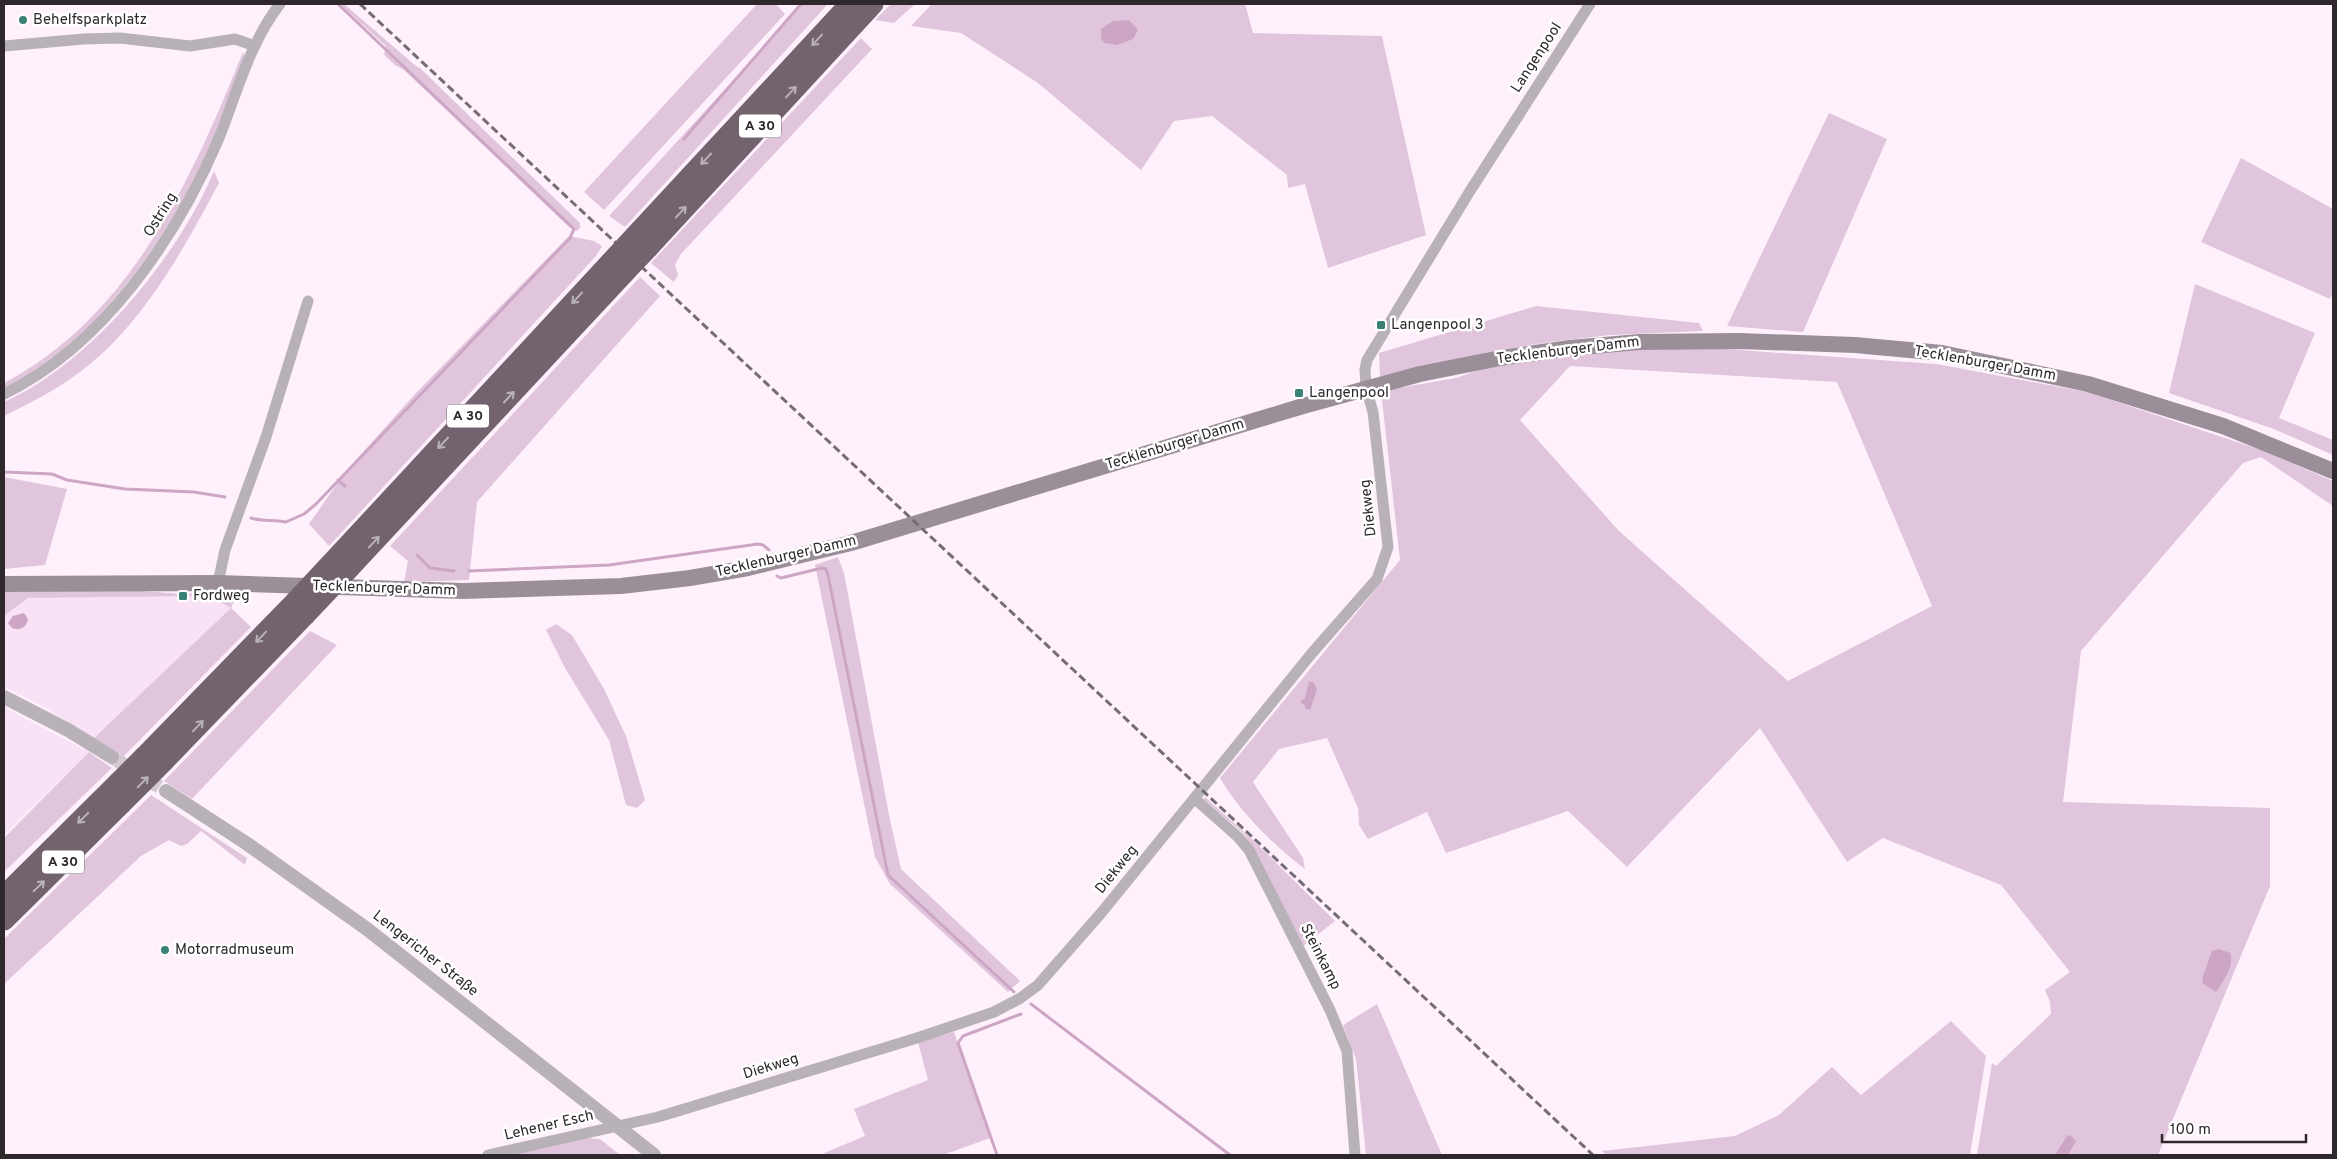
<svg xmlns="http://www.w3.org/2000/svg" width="2337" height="1159" font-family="Overpass,sans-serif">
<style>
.built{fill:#f9e2f5}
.green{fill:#e1c5dc;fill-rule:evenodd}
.water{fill:#cda6c6}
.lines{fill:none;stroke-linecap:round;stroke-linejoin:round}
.stream{stroke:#cda6c6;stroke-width:3}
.tertiary-tunnel{stroke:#d5c9d3;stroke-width:14;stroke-dasharray:14 7;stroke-linecap:butt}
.minor{stroke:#b8b1b7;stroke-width:11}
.tertiary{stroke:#b8b1b7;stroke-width:14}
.secondary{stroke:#9a8f98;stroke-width:16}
.motorway{stroke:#72636f;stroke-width:21}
.rail{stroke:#766d74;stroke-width:3;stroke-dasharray:8 4;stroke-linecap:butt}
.motorway-bridge{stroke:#72636f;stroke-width:21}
.oneway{stroke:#b8b1b7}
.poi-dot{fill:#3b8075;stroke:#fff;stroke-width:2}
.labels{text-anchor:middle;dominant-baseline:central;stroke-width:5;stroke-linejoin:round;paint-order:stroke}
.shield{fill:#fff;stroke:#6d686c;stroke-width:1}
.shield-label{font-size:14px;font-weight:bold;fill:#2e282d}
.poi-label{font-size:15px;fill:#2e282d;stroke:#fff;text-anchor:start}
.street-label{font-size:15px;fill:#2e282d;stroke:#fff}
</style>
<rect width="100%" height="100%" fill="#fff1fc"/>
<g class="built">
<path d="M210,596L231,608L94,738L39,704L4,687V616L28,598Z"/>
<path d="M4,707L89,752L4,835Z"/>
</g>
<g class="green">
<path d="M340,4H344L416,66L420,68L580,223V228L577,231L569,227L404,70L395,65L384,55L386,46Z"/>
<path d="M757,4H776L785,14L604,210L584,192Z"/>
<path d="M803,4L827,5L625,227L609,216Z"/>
<path d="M891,4H915L894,23L875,20Z"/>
<path d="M932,4H1245L1253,33L1382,36L1426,235L1328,268L1305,184L1288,188L1287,175L1212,116L1174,121L1141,170L1038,83L961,33L911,26Z"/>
<path d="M861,38L872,49L681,254L675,265L678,275L674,282L651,263Z"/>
<path d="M243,52L245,57C227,101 212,148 189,190C151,259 78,358 4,388V383C131,316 192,179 243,52Z"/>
<path d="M1829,113L1887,139L1803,332L1727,326Z"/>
<path d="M2241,158L2333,209V292L2330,299L2201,242Z"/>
<path d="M214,171L219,183C183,250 142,326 80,372C56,390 30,403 4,416V402C91,363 178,257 214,171Z"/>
<path d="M569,236L594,241L602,246L596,256L329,546L309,524L346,471L416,393Z"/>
<path d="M640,277L660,296L477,502L469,580L404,582L408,561L390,546Z"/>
<path d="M2195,284L2315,333L2279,418L2333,440V455L2274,429L2169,393Z"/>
<path d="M1536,306L1699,323L1703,331L1610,335L1558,341L1498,350L1380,377L1379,353Z"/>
<path d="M1711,348L1936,364L2087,392L2264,451L2333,481V506L2261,457L2243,463L2081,651L2063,802L2270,808V886L2158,1155H1977L1992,1063L1996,1066L2051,1014L2050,1002L2045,990L2070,972L2001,885L1883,838L1847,862L1760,728L1627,867L1568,811L1446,853L1427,812L1368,839L1359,825L1358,808L1327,738L1279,749L1253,782L1303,858L1305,869C1274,846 1239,811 1220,778L1400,560L1381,391L1456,378L1489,366L1617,350ZM1570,366L1837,382L1932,606L1788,681L1619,531L1520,420Z"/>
<path d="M4,477L67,489L45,565L4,569Z"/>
<path d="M838,557L844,573L889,815L901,869L1020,981L1008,992L890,884L875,857L815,565Z"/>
<path d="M128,590L183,594L225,591L234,601L231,608L251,627L124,756L94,738L231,608L210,596L28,598L4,616V592Z"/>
<path d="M556,624L572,635L604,689L626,736L645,800L637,808L626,805L609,740L565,668L546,630Z"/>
<path d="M310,631L337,645L192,799L164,781Z"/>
<path d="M89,752L112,768L4,872V838Z"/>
<path d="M151,795L247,858L245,865L201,831L187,844L181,846L169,840L141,856L4,984V939Z"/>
<path d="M1205,797L1255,842L1335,921L1302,947L1254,849L1243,833L1203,799Z"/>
<path d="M1377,1004L1442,1155H1366L1356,1059L1343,1025Z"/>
<path d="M1951,1021L1986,1056L1970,1155H1606L1602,1151L1735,1136L1779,1115L1832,1067L1861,1095Z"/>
<path d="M954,1032L990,1138L943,1155H825L824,1153L865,1136L854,1109L928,1080L918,1042Z"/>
<path d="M587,1138L600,1139L620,1155H504Z"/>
</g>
<g class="water">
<path d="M1129,20L1138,30L1133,39L1117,45L1104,43L1101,38V29L1113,21Z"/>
<path d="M24,613L28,619C26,628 20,631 12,628L8,623L13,616Z"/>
<path d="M1309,681L1314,683L1317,690L1310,710L1305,708V705L1302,704L1301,701L1305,698Z"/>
<path d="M2219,949L2230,953C2235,965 2223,982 2216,992L2203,984L2202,979L2212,951Z"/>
<path d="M2070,1135L2076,1141L2068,1155H2055L2067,1136Z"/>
</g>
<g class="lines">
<g class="stream">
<path d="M684,139L801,4"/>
<path d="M4,472L52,474L67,480L125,489L194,492L225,497"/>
<path d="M338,480L345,486"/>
<path d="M251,518C262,522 274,519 286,522L304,514L316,504L570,238L574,229L338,4"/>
<path d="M417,555L430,568L454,571"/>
<path d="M469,571L609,565L758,544L763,545L769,550"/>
<path d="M777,576L781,578L822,568L826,569L828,575L888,875L1014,992"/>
<path d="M1031,1004L1230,1155"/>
<path d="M997,1155L958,1043L963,1036L1021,1014"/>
</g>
<path class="tertiary-tunnel" d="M112,757L166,791"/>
<g class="minor">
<path d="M4,46L84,39L120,38L190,46L235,39L255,46"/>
<path d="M4,394C103,346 177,237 219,138C237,93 250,42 280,4"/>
<path d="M218,583L225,550L266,437L308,301"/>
<path d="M1195,799L1238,837L1249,850L1330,1010L1347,1051L1355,1155"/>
<path d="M488,1155L658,1117L917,1038L994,1012L1019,999L1038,985L1102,912L1312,653L1377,579L1388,547L1373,412L1366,388L1365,369L1367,360L1470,191L1590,4"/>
</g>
<g class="tertiary">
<path d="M4,697L68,730L112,757"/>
<path d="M166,791L246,843L367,929L654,1155"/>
</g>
<path class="secondary" d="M4,584L218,583L463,591L621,586L690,578L748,568L851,543L1303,406L1420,374L1500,358L1570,348L1639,342L1739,341L1855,345L1942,353L2088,384L2223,426L2333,471"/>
<g class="motorway">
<path d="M635,236L850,4"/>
<path d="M648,248L873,4"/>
<path d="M325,570L610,263"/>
<path d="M341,577L626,271"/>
<path d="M144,757L295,602"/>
<path d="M164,761L305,615"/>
<path d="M4,896L118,783"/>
<path d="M4,920L121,804"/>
</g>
<path class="rail" d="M360,4L1593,1155"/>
<g class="motorway-bridge">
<path d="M610,263L635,236"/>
<path d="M626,271L648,248"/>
<path d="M295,602L325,570"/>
<path d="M305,615L341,577"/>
<path d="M118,783L144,757"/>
<path d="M121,804L164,761"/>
</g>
</g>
<defs><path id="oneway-shaft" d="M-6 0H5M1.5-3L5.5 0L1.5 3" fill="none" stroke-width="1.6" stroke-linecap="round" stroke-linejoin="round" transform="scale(1.25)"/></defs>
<g class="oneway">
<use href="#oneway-shaft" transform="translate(817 40) rotate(133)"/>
<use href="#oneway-shaft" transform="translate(791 92) rotate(-47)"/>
<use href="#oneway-shaft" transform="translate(706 159) rotate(133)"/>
<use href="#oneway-shaft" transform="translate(681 212) rotate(-47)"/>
<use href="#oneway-shaft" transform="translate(577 298) rotate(133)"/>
<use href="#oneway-shaft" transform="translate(509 397) rotate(-47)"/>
<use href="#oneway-shaft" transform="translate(443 443) rotate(133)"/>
<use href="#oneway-shaft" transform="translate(374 542) rotate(-47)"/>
<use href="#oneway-shaft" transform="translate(261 637) rotate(134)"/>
<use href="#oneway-shaft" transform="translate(198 726) rotate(-46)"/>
<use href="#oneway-shaft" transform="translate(143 782) rotate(-45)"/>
<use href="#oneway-shaft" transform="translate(83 818) rotate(135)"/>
<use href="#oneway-shaft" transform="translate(39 886) rotate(-44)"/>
</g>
<g class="poi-dot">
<circle cx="23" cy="20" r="5"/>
<rect x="1376" y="320" width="10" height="10" rx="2.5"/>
<rect x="1294" y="388" width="10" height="10" rx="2.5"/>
<rect x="178" y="591" width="10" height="10" rx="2.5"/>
<circle cx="165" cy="950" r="5"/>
</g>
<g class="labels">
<g class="shield">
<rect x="739" y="114.5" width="42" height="23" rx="4"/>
<rect x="447" y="404.5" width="42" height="23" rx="4"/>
<rect x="42" y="850.5" width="42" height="23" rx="4"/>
</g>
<g class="shield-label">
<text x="760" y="126">A 30</text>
<text x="468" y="416">A 30</text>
<text x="63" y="862">A 30</text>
</g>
<g class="poi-label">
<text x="33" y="20">Behelfsparkplatz</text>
<text x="1391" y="325">Langenpool 3</text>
<text x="1309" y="393">Langenpool</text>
<text x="193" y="596">Fordweg</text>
<text x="175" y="950">Motorradmuseum</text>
</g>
<g class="street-label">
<text transform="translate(1537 58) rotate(-57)">Langenpool</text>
<text transform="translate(161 215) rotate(-58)">Ostring</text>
<text transform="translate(1568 351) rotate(-7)">Tecklenburger Damm</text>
<text transform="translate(1985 364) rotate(10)">Tecklenburger Damm</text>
<text transform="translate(1175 445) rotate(-17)">Tecklenburger Damm</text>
<text transform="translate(1369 508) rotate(-96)">Diekweg</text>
<text transform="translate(786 557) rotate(-13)">Tecklenburger Damm</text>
<text transform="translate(384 589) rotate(2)">Tecklenburger Damm</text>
<text transform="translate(1117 870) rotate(-51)">Diekweg</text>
<text transform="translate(425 954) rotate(38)">Lengericher Straße</text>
<text transform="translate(1320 957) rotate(63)">Steinkamp</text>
<text transform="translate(771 1067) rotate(-17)">Diekweg</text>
<text transform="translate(549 1126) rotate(-13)">Lehener Esch</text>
</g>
</g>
<rect width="2337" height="1159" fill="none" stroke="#2e282d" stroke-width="10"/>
<path d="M2162 1134v8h144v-8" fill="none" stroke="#2e282d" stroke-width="2.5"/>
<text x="2170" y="1134" font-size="15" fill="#2e282d" stroke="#ffffff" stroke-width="4" paint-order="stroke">100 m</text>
</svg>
